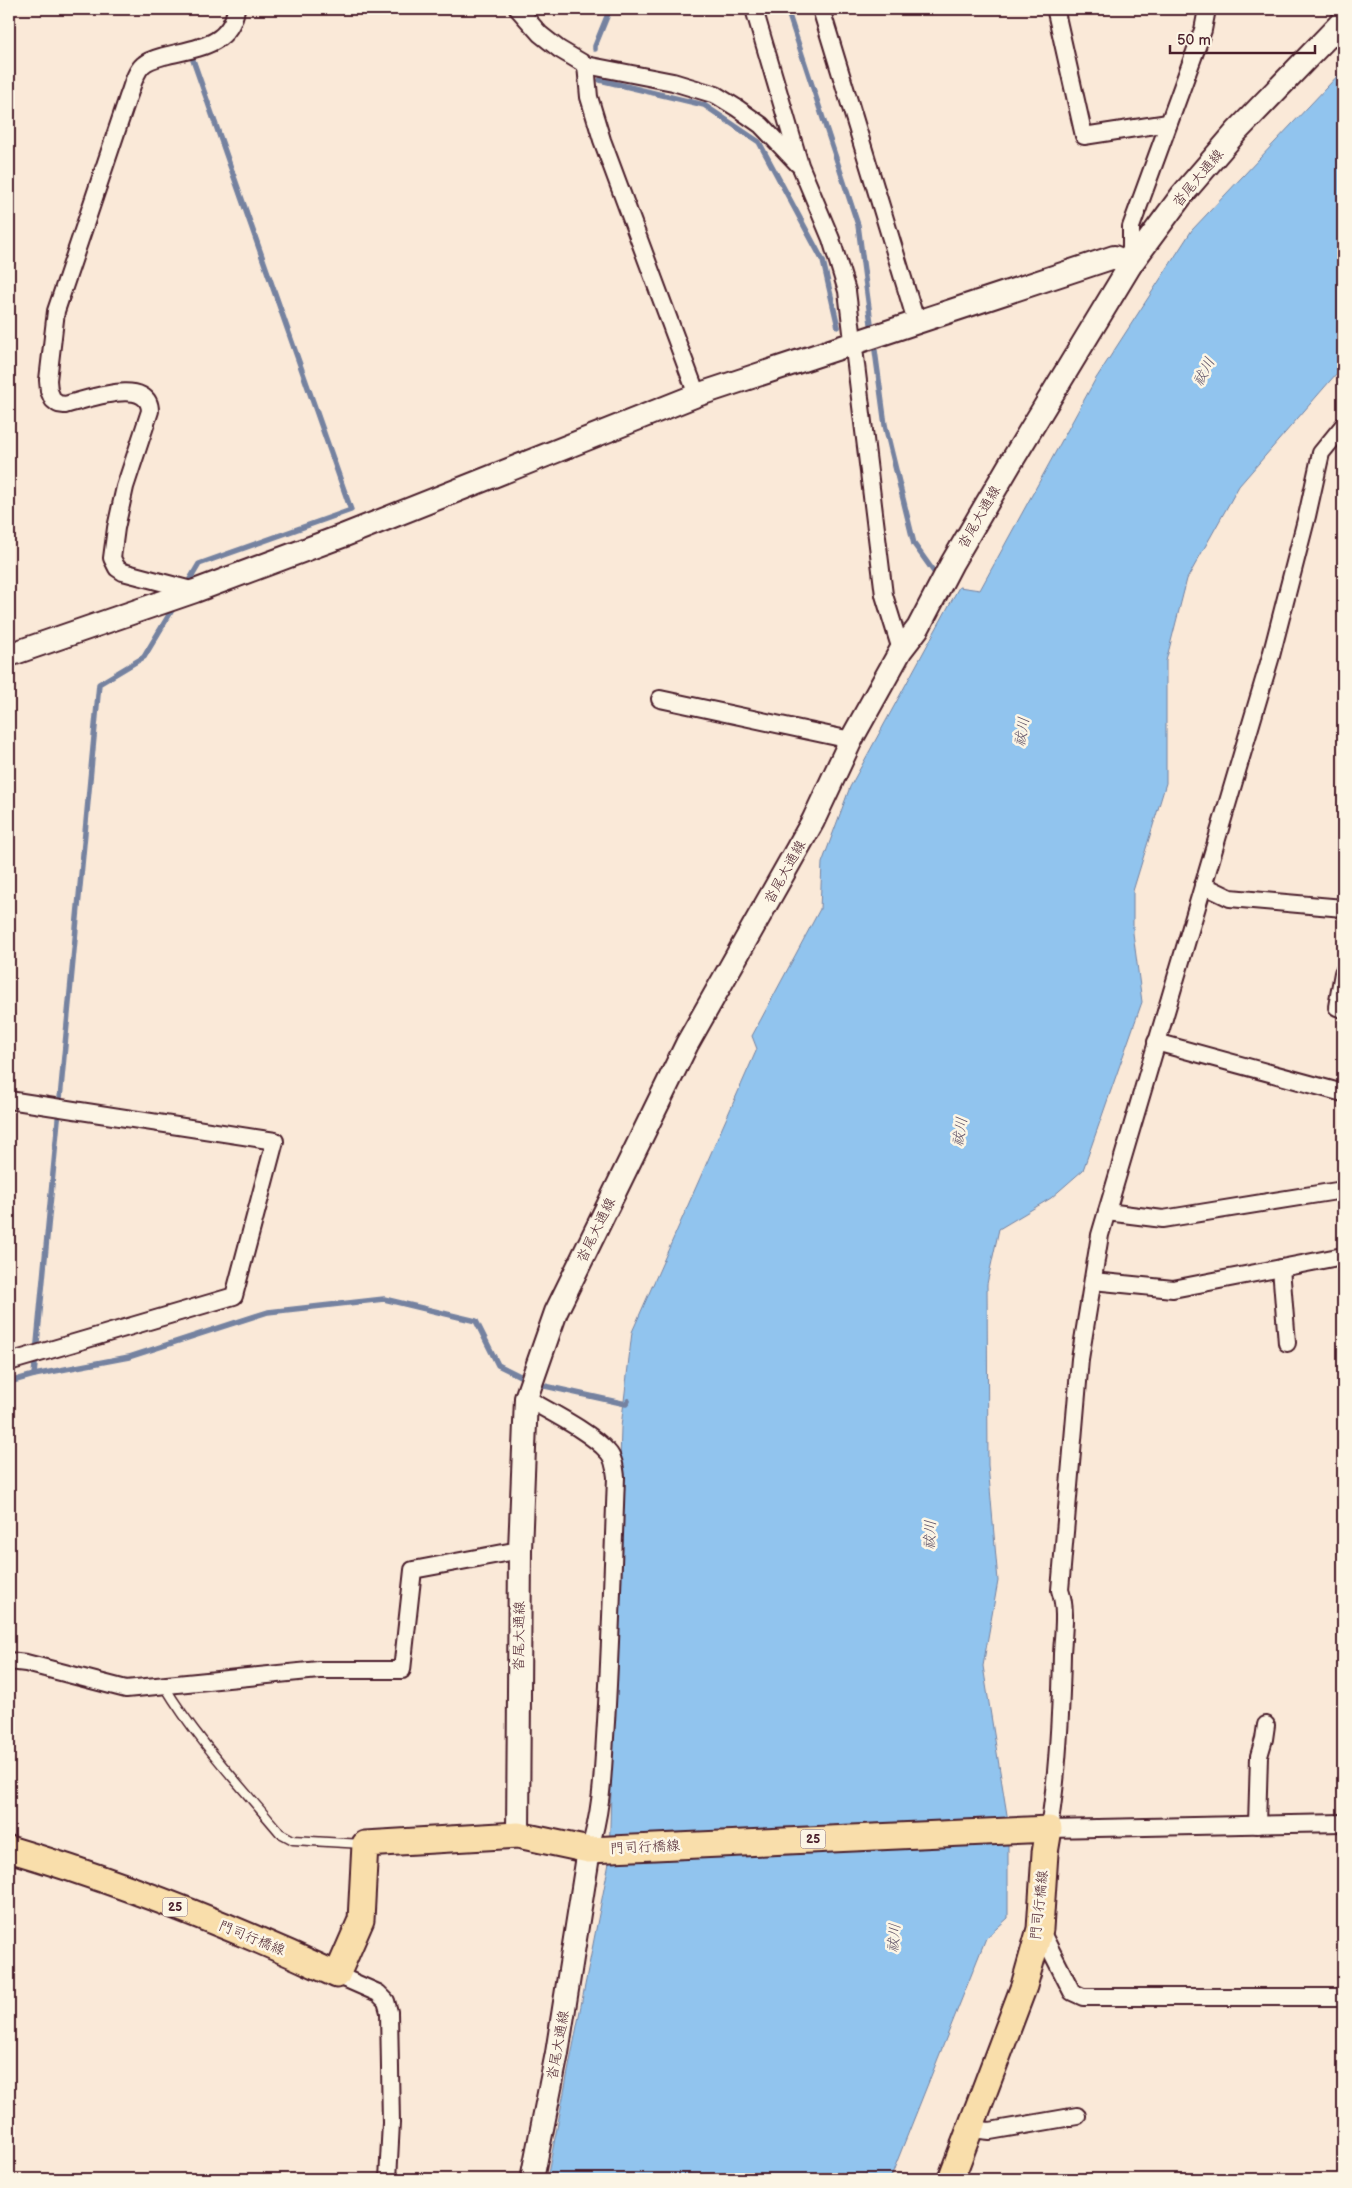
<svg xmlns="http://www.w3.org/2000/svg" width="1352" height="2188" font-family="'Balsamiq Sans','Klee One',sans-serif">
<style>
.water{fill:#91c4ee;stroke:#7582a0}
.lines{fill:none;stroke-linecap:round;stroke-linejoin:round}
.stream{stroke:#7582a0;stroke-width:5.5}
.lane-casing{stroke:#4a1f2b;stroke-width:11}
.street-casing{stroke:#4a1f2b;stroke-width:20}
.secondary-casing{stroke:#4a1f2b;stroke-width:26}
.primary-casing{stroke:#4a1f2b;stroke-width:29}
.lane{stroke:#fcf5e5;stroke-width:8}
.street{stroke:#fcf5e5;stroke-width:16}
.secondary{stroke:#fcf5e5;stroke-width:22}
.primary{stroke:#f9deab;stroke-width:25}
.labels{text-anchor:middle;dominant-baseline:central;stroke-width:5;stroke-linejoin:round;paint-order:stroke}
.shield{fill:#fcf5e5;stroke:#7f5f63;stroke-width:1}
.shield-label{font-size:12px;font-weight:bold;fill:#4a1f2b}
.street-label{font-size:14px;fill:#4a1f2b;stroke:#fcf5e5}
.water-label{font-size:15px;font-style:italic;fill:#5f5166;stroke:#fcf5e5}
</style>
<rect width="100%" height="100%" fill="#fae9d8"/>
<filter id="ink" filterUnits="userSpaceOnUse"><feTurbulence type="fractalNoise" baseFrequency=".02" numOctaves="2"/><feDisplacementMap in="SourceGraphic" scale="10" xChannelSelector="R" yChannelSelector="G"/><feConvolveMatrix kernelMatrix="1 2 1 2 8 2 1 2 1" color-interpolation-filters="sRGB"/></filter>
<g filter="url(#ink)">
<path class="water" d="M1343,70V366L1239,486L1187,579L1166,661V783L1133,891V933L1142,1002L1083,1170L1051,1198L999,1229L987,1284L988,1465L998,1581L983,1666L1008,1821V1918L986,1938L890,2179H547L609,1863L621,1427L632,1332L757,1049L752,1036L820,909L822,863L850,787L959,587L980,590L1095,380L1192,230Z"/>
<g class="lines">
<g class="stream">
<path d="M787,9L858,225L872,331"/>
<path d="M595,49V46L610,9"/>
<path d="M600,80L704,105L759,142L823,261L838,327"/>
<path d="M874,343L885,425L914,544L939,579"/>
<path d="M186,586L199,564L351,510L193,60"/>
<path d="M34,1375L99,684L144,657L175,605"/>
<path d="M9,1382L34,1375L129,1357L268,1312L384,1299L476,1321L498,1365L528,1380"/>
<path d="M536,1384L626,1404L628,1401"/>
</g>
<defs>
<path id="lane" d="M164,1685C196,1739 240,1785 280,1833L293,1840L363,1844"/>
<g id="street">
<path d="M518,9L540,34L559,49L586,65L673,82L716,95L737,108L761,125L798,164"/>
<path d="M754,9L800,165L831,239L847,291L884,595L901,650"/>
<path d="M821,9L916,321"/>
<path d="M1056,12L1084,136L1168,123"/>
<path d="M586,65L589,97L602,140L697,395"/>
<path d="M1131,264V227L1203,30L1207,9"/>
<path d="M1343,426L1321,453L1307,516L1271,656L1100,1235L1080,1359L1060,1590C1067,1610 1063,1633 1062,1654C1061,1713 1058,1771 1049,1829L1343,1823"/>
<path d="M195,591L123,572L117,568L112,558L116,528L125,487L150,411C150,376 84,400 65,405L58,404L53,400L49,391L48,380L56,311L128,97C132,87 135,72 143,65C148,60 157,58 164,56C195,48 230,47 236,9"/>
<path d="M660,699L851,740"/>
<path d="M1203,885L1230,898L1343,908"/>
<path d="M1343,973L1337,1007L1343,1009"/>
<path d="M1156,1042L1343,1093"/>
<path d="M9,1100L275,1141L234,1296L9,1362"/>
<path d="M1107,1212L1163,1219L1343,1190"/>
<path d="M1281,1268L1287,1343"/>
<path d="M1093,1281L1173,1289L1343,1256"/>
<path d="M526,1398C550,1412 591,1432 608,1452C614,1458 615,1469 616,1477C613,1559 611,1640 606,1722C603,1764 603,1809 589,1850"/>
<path d="M9,1661L26,1663L126,1689L319,1670H402L413,1570L520,1550"/>
<path d="M1257,1825L1259,1756L1264,1739L1266,1725"/>
<path d="M1040,1929L1072,1992L1083,1997H1343"/>
<path d="M337,1975L378,1993L386,2001L389,2012L391,2123L388,2179"/>
<path d="M970,2129L990,2131L1077,2116"/>
</g>
<g id="secondary">
<path d="M9,655L195,591L345,535L697,395L1114,257L1131,264"/>
<path d="M518,1835L520,1550L526,1398L556,1312L687,1044L813,821L851,740L901,650L918,628L952,563L1010,464L1131,264L1182,195L1237,131L1343,21"/>
<path d="M532,2179L557,2053L589,1850"/>
</g>
<path id="primary" d="M9,1849C121,1882 231,1926 337,1975L361,1920L365,1844L518,1835L589,1850L1049,1829L1045,1853L1040,1929L1024,1986L951,2179"/>
</defs>
<use href="#lane" class="lane-casing"/>
<use href="#street" class="street-casing"/>
<use href="#secondary" class="secondary-casing"/>
<use href="#primary" class="primary-casing"/>
<use href="#lane" class="lane"/>
<use href="#street" class="street"/>
<use href="#secondary" class="secondary"/>
<use href="#primary" class="primary"/>
</g>
</g>
<g class="labels">
<g class="shield">
<rect x="800.5" y="1829.5" width="25" height="19" rx="4"/>
<rect x="162.5" y="1897.5" width="25" height="19" rx="4"/>
</g>
<g class="shield-label">
<text x="813" y="1839">25</text>
<text x="175" y="1907">25</text>
</g>
<g class="street-label">
<text transform="translate(1198 178) rotate(-50)">沓尾大通線</text>
<text transform="translate(979 517) rotate(-60)">沓尾大通線</text>
<text transform="translate(785 872) rotate(-61)">沓尾大通線</text>
<text transform="translate(596 1230) rotate(-64)">沓尾大通線</text>
<text transform="translate(519 1636) rotate(-89)">沓尾大通線</text>
<text transform="translate(645 1847) rotate(-3)">門司行橋線</text>
<text transform="translate(1039 1905) rotate(-84)">門司行橋線</text>
<text transform="translate(252 1938) rotate(22)">門司行橋線</text>
<text transform="translate(558 2045) rotate(-80)">沓尾大通線</text>
</g>
<g class="water-label">
<text transform="translate(1204 372) rotate(-62)">祓川</text>
<text transform="translate(1022 732) rotate(-81)">祓川</text>
<text transform="translate(960 1132) rotate(-81)">祓川</text>
<text transform="translate(930 1535) rotate(-87)">祓川</text>
<text transform="translate(894 1938) rotate(-85)">祓川</text>
</g>
</g>
<rect width="1352" height="2188" fill="none" stroke="#fcf5e5" stroke-width="30"/>
<rect x="15" y="15" width="1322" height="2158" fill="none" stroke="#4a1f2b" stroke-width="2" filter="url(#ink)"/>
<path d="M1170 45v8h145v-8" fill="none" stroke="#4a1f2b" stroke-width="2.5"/>
<text x="1177" y="45" font-size="15" fill="#4a1f2b" stroke="#fcf5e5" stroke-width="4" paint-order="stroke">50 m</text>
</svg>
